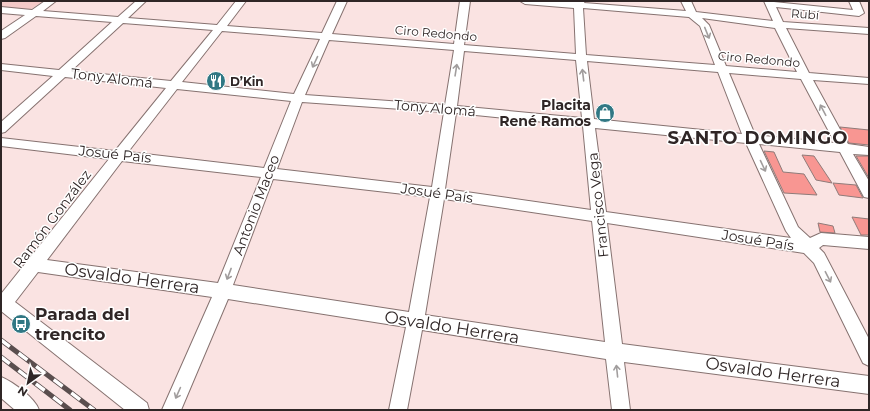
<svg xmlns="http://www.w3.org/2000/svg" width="870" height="411" font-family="Montserrat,sans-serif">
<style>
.green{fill:#f4cac8}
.building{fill:#f89692;stroke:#8f7b79}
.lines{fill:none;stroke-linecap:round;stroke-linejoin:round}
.minor-casing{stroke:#867270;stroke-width:2}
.minor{fill:#fff;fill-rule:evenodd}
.rail-casing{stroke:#5a4e4e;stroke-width:5}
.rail{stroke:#fff;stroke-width:3.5;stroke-dasharray:11;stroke-linecap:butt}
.oneway{stroke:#a19d9d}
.labels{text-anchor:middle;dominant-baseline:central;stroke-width:3;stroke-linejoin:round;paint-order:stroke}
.far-street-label{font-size:12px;fill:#2f2626;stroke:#fff}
.far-poi-label{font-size:12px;font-weight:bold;fill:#2f2626;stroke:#fff;text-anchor:start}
.street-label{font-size:14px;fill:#2f2626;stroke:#fff}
.poi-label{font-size:14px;font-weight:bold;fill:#2f2626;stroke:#fff;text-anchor:end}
.near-street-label{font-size:17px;fill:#2f2626;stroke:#fff}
.near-poi-label{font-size:17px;font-weight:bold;fill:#2f2626;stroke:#fff;text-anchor:start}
.district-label{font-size:18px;font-weight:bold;letter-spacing:1px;fill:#2f2626;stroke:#fff}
</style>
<rect width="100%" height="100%" fill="#fae3e2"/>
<path class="green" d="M1,1H44L31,9L1,8Z"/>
<g class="building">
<path d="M840,127L869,130V145L849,143Z"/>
<path d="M764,151L774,152L783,172L804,174L817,195L784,193Z"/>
<path d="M802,155L814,156L832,183L816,180Z"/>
<path d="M856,156H869V178Z"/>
<path d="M833,183L856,185L863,198L839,195Z"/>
<path d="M852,217L869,219V235H861Z"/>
<path d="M818,223L833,226L835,233L820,232Z"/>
</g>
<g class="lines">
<defs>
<g id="minor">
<path d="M45,1H56L43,11L118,17L136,1H146L128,18L217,25L236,1H246L227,26L322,33L337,1H347L332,34L454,44L460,1H470L464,45L576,54L574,8L525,4L520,1H585L584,3L686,11L681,1H691L696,12L773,21L764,1L853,10L849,1H859L864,13L859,16L776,7L783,22L869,28V34L786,28L809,73L869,78V84L813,80L848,144L869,147V155L853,154L869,181V198L864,197L840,152L759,144L798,227L810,238L821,233L869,237V249L823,245L819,248L824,253L869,339V366L863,363L814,263L804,253L607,223L622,344L869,376V394L624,362L630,410H612L606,359L422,330L407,410H389L406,327L228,299L181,410H162L212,297L38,272L15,302L147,403L149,410H125L1,311V294L109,159L1,146V138L115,151L166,88L65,77L5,132L1,133V122L53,76L1,70V64L59,70L112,22L36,16L5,38L1,39V31L25,15L1,13V7L32,10ZM583,8L689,17L700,26L715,65L586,55ZM702,18L775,28L797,72L726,66L709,25ZM123,23L213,30L171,81L71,71ZM222,31L320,39L294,94L182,82ZM329,40L454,50L445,105L305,95ZM464,51L576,60L582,118L457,106ZM587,61L718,72L742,134L594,119ZM729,73L801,79L835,143L755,135ZM177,89L291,101L264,168L128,152ZM302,102L444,112L432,187L277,169ZM456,113L583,126L591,210L445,189ZM595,128L746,143L786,231L791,238L606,212ZM122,161L261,177L218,283L47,260ZM273,179L430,197L409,312L233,285ZM444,199L592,221L605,342L425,315Z"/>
<path d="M1,377C13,382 35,398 39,410H15L1,398Z"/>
</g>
</defs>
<use href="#minor" class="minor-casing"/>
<use href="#minor" class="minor"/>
<defs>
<g id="rail">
<path d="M1,340L94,410"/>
<path d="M1,357L70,410"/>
</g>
</defs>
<use href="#rail" class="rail-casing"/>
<use href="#rail" class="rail"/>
</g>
<defs><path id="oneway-shaft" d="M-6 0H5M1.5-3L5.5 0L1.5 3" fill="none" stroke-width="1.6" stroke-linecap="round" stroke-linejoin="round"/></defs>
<g class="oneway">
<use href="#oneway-shaft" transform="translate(707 33) rotate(68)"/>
<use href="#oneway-shaft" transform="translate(315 62) rotate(115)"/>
<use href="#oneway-shaft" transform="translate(456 70) rotate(-81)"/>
<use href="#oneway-shaft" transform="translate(583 75) rotate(-97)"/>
<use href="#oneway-shaft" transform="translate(823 110) rotate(-118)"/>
<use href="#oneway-shaft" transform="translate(763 166) rotate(65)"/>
<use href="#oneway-shaft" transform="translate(229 274) rotate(111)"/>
<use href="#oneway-shaft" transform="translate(828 277) rotate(63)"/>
<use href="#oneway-shaft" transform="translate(617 371) rotate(-96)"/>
<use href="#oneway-shaft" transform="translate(178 393) rotate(114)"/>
</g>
<defs>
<symbol id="restaurant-disc" viewBox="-11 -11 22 22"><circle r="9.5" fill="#317884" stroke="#fff"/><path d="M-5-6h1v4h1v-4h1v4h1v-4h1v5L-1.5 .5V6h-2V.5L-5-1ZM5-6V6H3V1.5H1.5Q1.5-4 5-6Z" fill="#fff"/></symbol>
<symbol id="shop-disc" viewBox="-11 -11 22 22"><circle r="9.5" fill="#317884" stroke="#fff"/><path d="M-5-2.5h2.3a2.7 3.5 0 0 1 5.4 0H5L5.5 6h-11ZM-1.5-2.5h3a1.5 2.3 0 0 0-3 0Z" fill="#fff"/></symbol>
<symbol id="bus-disc" viewBox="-11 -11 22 22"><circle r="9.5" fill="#317884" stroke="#fff"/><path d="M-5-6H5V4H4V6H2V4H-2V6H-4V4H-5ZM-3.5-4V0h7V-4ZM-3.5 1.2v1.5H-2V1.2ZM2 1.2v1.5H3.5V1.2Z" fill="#fff"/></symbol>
</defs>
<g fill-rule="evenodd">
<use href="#restaurant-disc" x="205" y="70" width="22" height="22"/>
<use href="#shop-disc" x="594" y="102" width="22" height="22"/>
<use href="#bus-disc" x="10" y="313" width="22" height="22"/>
</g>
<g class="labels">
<g class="far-street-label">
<text transform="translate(805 14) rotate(4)">Rubí</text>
<text transform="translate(436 33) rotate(5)">Ciro Redondo</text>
<text transform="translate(759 59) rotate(5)">Ciro Redondo</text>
</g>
<g class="far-poi-label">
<text x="230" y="81">D’Kin</text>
</g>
<g class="street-label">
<text transform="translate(112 78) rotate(7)">Tony Alomá</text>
<text transform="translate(435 108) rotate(5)">Tony Alomá</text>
<text transform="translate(115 154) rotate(6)">Josué País</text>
<text transform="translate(437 193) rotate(8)">Josué País</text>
<text transform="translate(256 205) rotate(-69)">Antonio Maceo</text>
<text transform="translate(598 205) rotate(-96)">Francisco Vega</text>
<text transform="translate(52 219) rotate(-53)">Ramón González</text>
<text transform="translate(758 240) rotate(9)">Josué País</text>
</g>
<g class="poi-label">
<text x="591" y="105">Placita<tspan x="591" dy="16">René Ramos</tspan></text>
</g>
<g class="near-street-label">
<text transform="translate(132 278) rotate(8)">Osvaldo Herrera</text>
<text transform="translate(452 327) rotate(9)">Osvaldo Herrera</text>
<text transform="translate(773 372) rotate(8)">Osvaldo Herrera</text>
</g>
<g class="near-poi-label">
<text x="35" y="314">Parada del<tspan x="35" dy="20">trencito</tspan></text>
</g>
<g class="district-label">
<text x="758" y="138">SANTO DOMINGO</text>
</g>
</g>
<rect width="870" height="411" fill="none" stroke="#2f2626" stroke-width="4"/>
<g transform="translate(28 383) rotate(213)" stroke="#ffffff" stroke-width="3" paint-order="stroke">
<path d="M0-3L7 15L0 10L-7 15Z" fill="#2f2626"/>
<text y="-6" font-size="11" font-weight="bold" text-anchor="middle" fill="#2f2626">N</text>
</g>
</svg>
